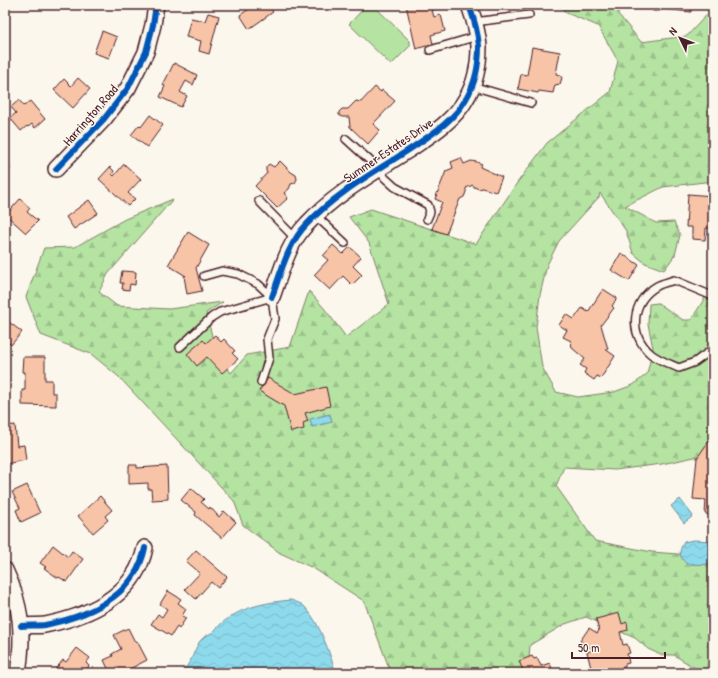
<svg xmlns="http://www.w3.org/2000/svg" width="718" height="678" font-family="'Patrick Hand',sans-serif">
<style>
.forest{fill:url(#forest-firs);stroke:#7f8166}
.pitch{fill:#b4e3a2;stroke:#7f8166}
.water{fill:url(#water-waves);stroke:#728f9f}
.building{fill:#f7c4a7;stroke:#4a1f2b}
.lines{fill:none;stroke-linecap:round;stroke-linejoin:round}
.service-casing{stroke:#4a1f2b;stroke-width:10}
.minor-casing{stroke:#4a1f2b;stroke-width:18}
.service{stroke:#fbf7ec;stroke-width:7}
.minor{stroke:#fbf7ec;stroke-width:15}
.cycleway-casing{stroke:#fbf7ec;stroke-width:8}
.cycleway{stroke:#0057b8;stroke-width:6}
.labels{text-anchor:middle;dominant-baseline:central;stroke-width:3;stroke-linejoin:round;paint-order:stroke}
.street-label{font-size:13px;fill:#4a1f2b;stroke:#fbf7ec}
</style>
<defs>
<pattern id="forest-firs" width="22" height="20" patternUnits="userSpaceOnUse"><rect width="22" height="20" fill="#b4e3a2"/><path d="M5 1l3.5 6h-7zM16 11l3.5 6h-7z" fill="#9cc28c"/></pattern>
<pattern id="water-waves" width="16" height="10" patternUnits="userSpaceOnUse"><rect width="16" height="10" fill="#8ddaec"/><path d="M0 5q4-4 8 0t8 0" fill="none" stroke="#7bbbcb"/></pattern>
</defs>
<rect width="100%" height="100%" fill="#fbf7ec"/>
<filter id="ink" filterUnits="userSpaceOnUse"><feTurbulence type="fractalNoise" baseFrequency=".025" numOctaves="2"/><feDisplacementMap in="SourceGraphic" scale="8" xChannelSelector="R" yChannelSelector="G"/><feConvolveMatrix kernelMatrix="1 2 1 2 8 2 1 2 1" color-interpolation-filters="sRGB"/></filter>
<g filter="url(#ink)">
<path class="forest" d="M564,5H619L618,14L641,42L687,36L713,8V181L663,187L625,206L656,223L674,222L680,235L675,255L664,270L645,263L633,253L626,231L600,193L599,197L559,241L547,265L540,295L536,327L542,367L556,392L578,397L614,392L633,385L647,374L653,348L648,324L649,304L658,303L683,320H691L713,285V453L662,464L615,470L564,467L556,486L595,541L652,552L703,556L713,553V673H703L674,655H661L648,649L635,638L586,617L565,624L530,645L528,673H391L364,601L313,568L280,553L243,525L234,501L119,377L91,354L41,335L26,297L44,248L75,247L125,219L173,199L108,274L99,292L117,306L169,309L223,302L206,313L216,351L231,373L247,355L290,347L309,291L324,308L346,337L389,304L369,243L349,217L371,209L476,244L517,183L547,143L610,92L618,61L598,26L564,12Z"/>
<path class="pitch" d="M367,5H373L410,41V46L391,65L349,24Z"/>
<g class="water">
<path d="M330,414L332,422L312,427L310,419Z"/>
<path d="M680,499L693,516L684,523L671,506Z"/>
<path d="M693,540L713,541V565L687,564C679,557 678,552 684,542Z"/>
<path d="M291,600C295,602 302,603 305,607C320,623 329,652 336,673H178C192,666 192,653 200,641C203,637 208,635 213,632C217,628 221,623 226,620C244,606 269,602 291,600Z"/>
</g>
<g class="building">
<path d="M255,5H268L273,12L249,29L240,15Z"/>
<path d="M406,5H437V9L432,10L434,17L441,15L445,31L431,35L433,44L416,49Z"/>
<path d="M503,5H540V7L503,9Z"/>
<path d="M645,5H691V12L662,9L659,11H653L651,8H645Z"/>
<path d="M208,13L219,16L209,54L199,51L201,41L186,37L191,18L205,21Z"/>
<path d="M102,31L117,37L109,58L94,53Z"/>
<path d="M532,47L560,52L556,74L560,75L562,78L560,84L555,85L553,93L539,91L538,93L518,89L521,74L527,75Z"/>
<path d="M174,63L197,75L193,85L186,81L180,92L187,96L181,107L160,97L165,86L163,85Z"/>
<path d="M78,78L90,89L73,108L54,90L64,79L71,86Z"/>
<path d="M375,87L381,92L382,90L395,101L373,124L380,130L368,144L350,127L349,117H342L339,115V112L342,109H348L356,101L361,102Z"/>
<path d="M19,100L24,106L30,101L45,119L35,128L32,124L28,127L27,126L21,131L10,118L16,113L11,107Z"/>
<path d="M150,115L163,125L147,147L131,135L139,125L141,127Z"/>
<path d="M461,158L464,164L471,161L477,162L482,164L480,167L502,177L496,192L482,188L479,189L474,187L473,185L466,188V192L464,197L460,199L446,234L432,229L442,202L435,199L446,171L453,168L451,162Z"/>
<path d="M280,161L291,172L296,175L297,179L295,183L291,184L289,189L284,193L288,198L277,208L255,186L267,173L266,171V167L269,164L274,167Z"/>
<path d="M124,164L141,179L128,193L135,199L128,206L99,179L110,167L114,171L112,174L114,176Z"/>
<path d="M5,165L10,166L9,178L5,177Z"/>
<path d="M688,194L713,196V228H706L705,240L692,239V227H686Z"/>
<path d="M20,199L30,208L27,212L38,221L26,233L6,215Z"/>
<path d="M89,200L98,213L74,229L66,217Z"/>
<path d="M188,232L209,245L196,268L202,291L187,294L184,276H186L168,265Z"/>
<path d="M333,245L343,254L350,247L361,257L353,266L362,275L352,285L343,276L330,290L314,275L328,260L323,256Z"/>
<path d="M621,253L639,265L629,281L611,270Z"/>
<path d="M122,271L136,272L135,285L130,284L129,290L122,289L123,283H120Z"/>
<path d="M603,289L617,298L612,306L614,308L601,325L608,349H605L615,356L601,378L597,376L594,380L584,373L586,369L580,365L585,359L572,348L571,341L563,337L567,330L559,325L566,314L574,319L582,308L588,312Z"/>
<path d="M5,319L22,332L11,345L5,339Z"/>
<path d="M215,335L221,342L224,339L235,351L232,353L238,359L222,373L207,357L197,366L187,354L203,340L206,343Z"/>
<path d="M23,357H45V380H52V393H56V406L22,405V390H25V372H22Z"/>
<path d="M268,378L295,394L326,387L330,406L305,413L308,421L303,423L304,429L291,432L284,406L259,391Z"/>
<path d="M15,425L17,446L24,445L26,460L5,464V426Z"/>
<path d="M713,435V515L705,514L706,500L693,499L697,458Z"/>
<path d="M129,465H137V468L167,466L168,499L152,500L151,489H148V483L129,484Z"/>
<path d="M27,485L40,513L21,522L16,510L20,508L12,492Z"/>
<path d="M191,488L204,499L201,502L209,509L210,507L219,517L224,511L236,522L222,538L195,515L196,512L181,500Z"/>
<path d="M100,496L112,510L105,516L108,520L93,533L78,516Z"/>
<path d="M53,545L68,557L72,551L83,559L67,582L59,577L58,578L44,568L46,567L40,563Z"/>
<path d="M196,550L227,577L218,588L211,582L196,599L185,589L200,573L186,561Z"/>
<path d="M168,591L181,599L178,603L186,609L182,616L186,618L179,629L177,627L171,636L151,624L158,614L162,617L167,609L160,604Z"/>
<path d="M619,613L622,624L627,622L628,630L620,632L623,645L627,644L630,653L627,654L629,663L625,664V667L620,668L621,671L608,673L607,669L592,672L587,652L594,650L580,641L589,628L597,633L599,631L596,619Z"/>
<path d="M128,628L135,642L137,641L147,660L122,673H110L104,660L113,656L112,654L121,649L114,635Z"/>
<path d="M77,648L90,658L86,663L89,666L84,673H56L54,671L63,660L66,662Z"/>
<path d="M532,656L534,659L537,658L541,666L550,663L553,672L524,673L519,661Z"/>
</g>
<g class="lines">
<defs>
<g id="service">
<path d="M474,22L529,15"/>
<path d="M430,50L478,36"/>
<path d="M472,86L531,103"/>
<path d="M346,139L379,169L385,178L395,187L428,205L430,212L427,219"/>
<path d="M259,201L291,234L296,238"/>
<path d="M315,215L345,243"/>
<path d="M204,276L222,271L238,274L258,284L272,297L275,319L267,339L269,358L261,382"/>
<path d="M713,295H710L674,280C669,282 662,283 657,286C631,301 628,334 651,354C658,360 670,364 679,368L695,362L713,349"/>
<path d="M180,347L212,317L220,312L272,297"/>
</g>
<g id="minor">
<path d="M56,169L104,119L128,88L146,52L153,25L156,5"/>
<path d="M272,297C281,272 288,243 307,224C335,194 373,173 407,151C429,136 453,122 466,99C475,84 479,64 479,46C478,32 474,19 469,5"/>
<path d="M5,570C22,606 24,634 18,673"/>
<path d="M21,626C29,625 37,626 45,625C89,616 135,596 145,548"/>
</g>
</defs>
<use href="#service" class="service-casing"/>
<use href="#minor" class="minor-casing"/>
<use href="#service" class="service"/>
<use href="#minor" class="minor"/>
<defs>
<g id="cycleway">
<path d="M56,169L104,119L128,88L146,52L153,25L156,5"/>
<path d="M272,297C281,272 288,243 307,224C335,194 373,173 407,151C429,136 453,122 466,99C475,84 479,64 479,46C478,32 474,19 469,5"/>
<path d="M21,626C29,625 37,626 45,625C89,616 135,596 145,548"/>
</g>
</defs>
<use href="#cycleway" class="cycleway-casing"/>
<use href="#cycleway" class="cycleway"/>
</g>
</g>
<g class="labels">
<g class="street-label">
<text transform="translate(90 115) rotate(-49)">Harrington Road</text>
<text transform="translate(388 150) rotate(-34)">Summer Estates Drive</text>
</g>
</g>
<rect width="718" height="678" fill="none" stroke="#fbf7ec" stroke-width="20"/>
<rect x="10" y="10" width="698" height="658" fill="none" stroke="#4a1f2b" stroke-width="1.5" filter="url(#ink)"/>
<g transform="translate(680 38) rotate(313)" stroke="#fbf7ec" stroke-width="3" paint-order="stroke">
<path d="M0-3L7 15L0 10L-7 15Z" fill="#4a1f2b"/>
<text y="-6" font-size="11" font-weight="bold" text-anchor="middle" fill="#4a1f2b">N</text>
</g>
<path d="M572 652v6h93v-6" fill="none" stroke="#4a1f2b" stroke-width="2"/>
<text x="578" y="652" font-size="12" fill="#4a1f2b" stroke="#fbf7ec" stroke-width="3" paint-order="stroke">50 m</text>
</svg>
